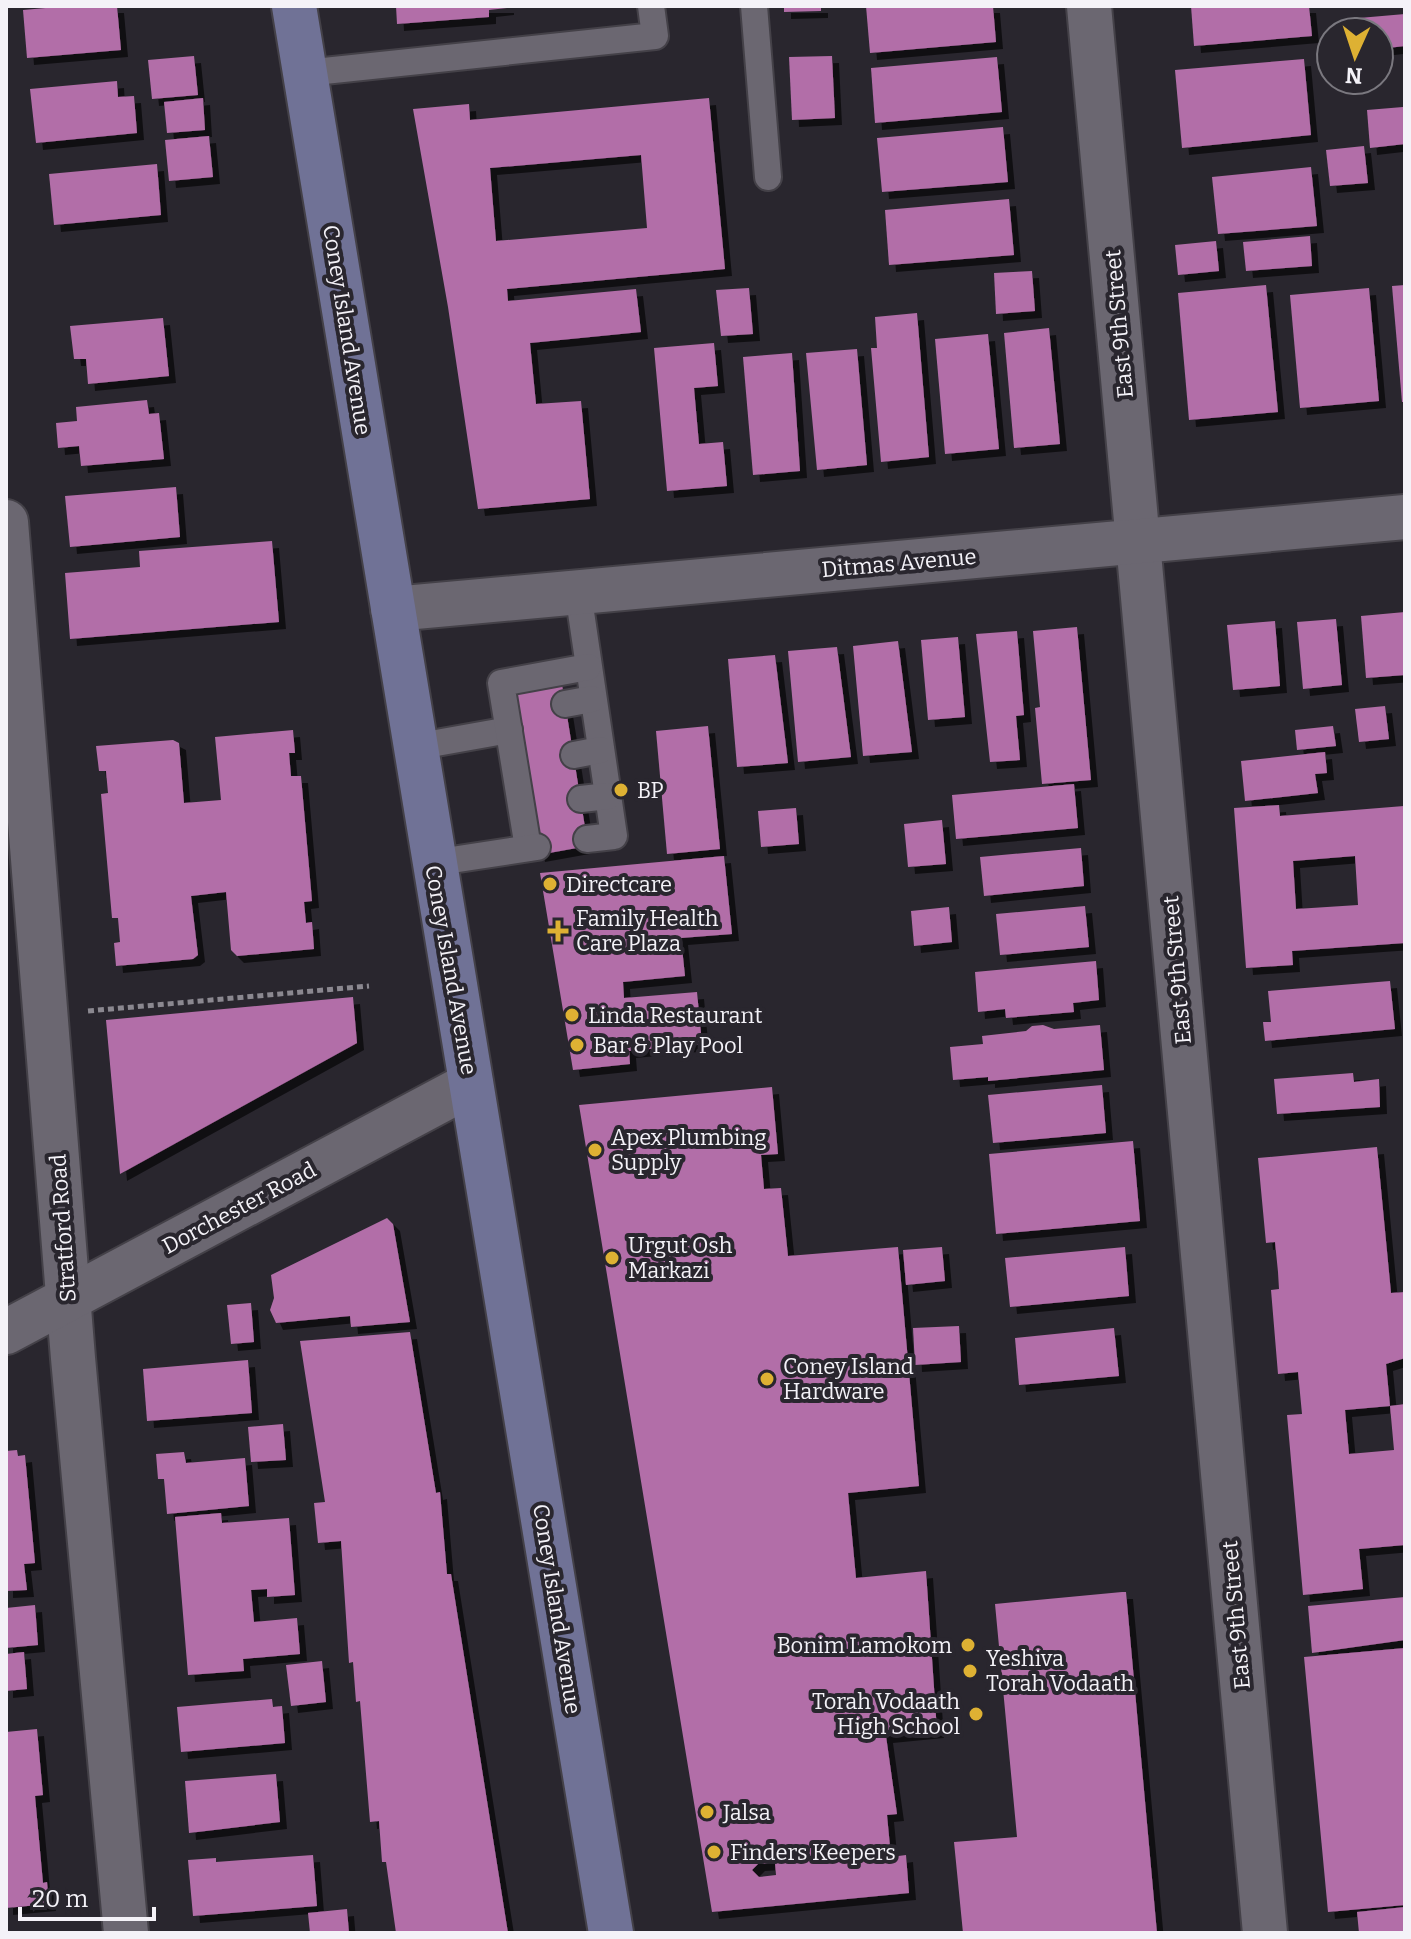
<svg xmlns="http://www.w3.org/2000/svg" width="1411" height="1939" font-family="Bitter,serif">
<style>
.building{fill:#b26ea8;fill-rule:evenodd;filter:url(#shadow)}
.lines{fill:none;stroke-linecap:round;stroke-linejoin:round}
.lane-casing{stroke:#444148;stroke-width:30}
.street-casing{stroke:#444148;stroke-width:48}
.secondary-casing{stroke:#444148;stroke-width:48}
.path{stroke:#8b8890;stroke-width:5;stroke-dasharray:6 4;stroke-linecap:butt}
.lane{stroke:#6b6771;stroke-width:26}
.street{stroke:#6b6771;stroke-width:44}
.secondary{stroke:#707296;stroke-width:44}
.poi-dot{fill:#deb133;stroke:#29262e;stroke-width:3}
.labels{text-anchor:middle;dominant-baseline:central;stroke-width:8;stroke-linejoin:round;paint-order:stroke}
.street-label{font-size:22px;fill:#f4f2f8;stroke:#29262e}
.poi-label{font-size:22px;fill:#f4f2f8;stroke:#29262e;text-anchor:start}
</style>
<defs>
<filter id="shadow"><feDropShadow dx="7" dy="7" stdDeviation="0" flood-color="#0009"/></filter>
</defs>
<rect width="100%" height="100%" fill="#29262e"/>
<g class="building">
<path d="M68,6H117L121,50L27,58L23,10Z"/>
<path d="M396,6H507V8L489,10V17L397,24Z"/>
<path d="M784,6H821V11L784,12Z"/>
<path d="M866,6H993L996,42L870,53Z"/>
<path d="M1191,6H1309L1312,36L1194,46Z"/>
<path d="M1405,14V46L1379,49V32H1360L1359,18Z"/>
<path d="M194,56L198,95L152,99L148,60Z"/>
<path d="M832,56L835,118L792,120L789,57Z"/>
<path d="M997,57L1002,112L875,123L871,68Z"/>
<path d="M1304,59L1311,135L1182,148L1175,70Z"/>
<path d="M117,81L118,97L134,96L137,133L36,143L30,89Z"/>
<path d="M203,98L205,130L167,133L164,102Z"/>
<path d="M709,98L725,269L507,289L508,301L636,289L641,332L530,343L536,404L581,401L590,499L478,509L448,307L413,109L469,104L470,120ZM641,155L647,228L496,241L490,168Z"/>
<path d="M1403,107L1405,144L1370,148L1367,110Z"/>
<path d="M1003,127L1008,182L882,192L877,138Z"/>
<path d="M209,136L213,177L169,181L165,140Z"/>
<path d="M1364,146L1368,183L1330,186L1326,150Z"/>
<path d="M157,164L161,215L54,225L49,174Z"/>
<path d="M1311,167L1317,226L1218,234L1212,177Z"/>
<path d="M1009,199L1014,255L889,265L885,210Z"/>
<path d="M1310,236L1312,266L1246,271L1243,242Z"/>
<path d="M1216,241L1219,271L1178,275L1175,245Z"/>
<path d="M1032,271L1035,311L996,314L994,273Z"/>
<path d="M1266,285L1278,412L1189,420L1178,293Z"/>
<path d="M1405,285V402H1402L1392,286Z"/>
<path d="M749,288L753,334L721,336L716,290Z"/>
<path d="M1369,288L1379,401L1300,408L1290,295Z"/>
<path d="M917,313L929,457L881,462L871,348H877L875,317Z"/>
<path d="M163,318L169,376L88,384L86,359H74L70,326Z"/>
<path d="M1049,328L1060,444L1014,448L1004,333Z"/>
<path d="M988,334L999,449L945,454L935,339Z"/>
<path d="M714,343L718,386L694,388L699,444L723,442L727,486L667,491L654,348Z"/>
<path d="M857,349L867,465L817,470L806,353Z"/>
<path d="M792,353L800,471L753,475L743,357Z"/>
<path d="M147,400L149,414L159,413L164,459L81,466L79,446L58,448L56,423L77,421L76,407Z"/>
<path d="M176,487L180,537L70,547L65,496Z"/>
<path d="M272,541L279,622L70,639L65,573L140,567L139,551Z"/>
<path d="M1405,612V675L1366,678L1361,616Z"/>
<path d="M1336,619L1342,685L1303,689L1297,622Z"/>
<path d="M1275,621L1280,686L1233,690L1227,625Z"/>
<path d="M1077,627L1091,780L1042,784L1035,708L1040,707L1033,631Z"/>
<path d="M1017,631L1024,715L1016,716L1020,760L990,762L976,634Z"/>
<path d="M958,637L965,717L928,720L921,640Z"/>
<path d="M898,641L912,752L863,756L853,646Z"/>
<path d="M837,647L851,757L798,762L788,651Z"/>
<path d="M775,655L788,763L737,767L728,659Z"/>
<path d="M562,684L588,846L538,855L514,692Z"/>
<path d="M1385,706L1389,739L1359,742L1355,709Z"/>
<path d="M708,726L720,849L667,854L656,731Z"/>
<path d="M1333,726L1336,746L1297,750L1295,730Z"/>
<path d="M293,730L295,753H289L291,776H301L312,901L304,902L306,923L312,922L314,949L237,956L231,950L226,892L191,896L198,955L193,959L116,966L114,943L120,942L118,918H112L101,794L108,793L106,771H99L96,746L173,740L179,743L184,803L221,800L215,737Z"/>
<path d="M1325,752L1327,773L1315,774L1318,793L1245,801L1241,761Z"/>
<path d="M1074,784L1078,828L956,839L952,795Z"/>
<path d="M1279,805L1280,816L1404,806L1405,943L1292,951L1293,965L1246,968L1234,808ZM1355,856L1358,905L1296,909L1293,861Z"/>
<path d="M796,808L799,844L761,847L758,811Z"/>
<path d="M942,820L946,864L908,867L904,824Z"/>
<path d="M1081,848L1084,886L984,896L980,857Z"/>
<path d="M724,856L732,934L681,938L685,976L623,982L624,998L697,992L702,1044L629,1051L630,1064L573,1070L540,873Z"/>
<path d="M1085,906L1089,947L1000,955L996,914Z"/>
<path d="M949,907L952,942L914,946L911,911Z"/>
<path d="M1096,961L1099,1000L1073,1003L1074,1012L1006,1018L1005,1009L978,1012L975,972Z"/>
<path d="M1390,981L1395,1029L1265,1041L1263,1022H1271L1268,991Z"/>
<path d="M353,997L357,1043L120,1174L106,1020Z"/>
<path d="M1043,1025L1054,1029L1100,1025L1104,1070L988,1081V1077L953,1080L950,1047L983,1044L982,1036L1026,1031L1032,1026Z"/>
<path d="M1353,1073L1354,1082L1379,1079L1380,1107L1277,1114L1274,1079Z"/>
<path d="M1102,1085L1106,1133L993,1143L988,1095Z"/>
<path d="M772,1087L778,1154L761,1155L764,1189L781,1188L788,1256L898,1247L919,1486L848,1493L856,1578L926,1571L937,1731L886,1736L897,1814L887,1815L891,1857L906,1855L909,1893L712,1912L579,1105ZM775,1863L776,1875L759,1877L752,1870L758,1864Z"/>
<path d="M1133,1141L1140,1221L996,1234L989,1154Z"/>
<path d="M1377,1147L1391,1293L1405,1292V1358L1386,1364L1390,1406L1405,1404V1545L1359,1549L1363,1589L1303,1595L1287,1415L1302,1414L1298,1372L1278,1374L1271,1290L1279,1289L1278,1272L1275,1242L1266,1243L1258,1158ZM1390,1406L1394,1450L1349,1454L1345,1410Z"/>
<path d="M387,1218L393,1224L410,1322L351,1327L350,1316L276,1323L270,1310L274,1298L271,1275Z"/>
<path d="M942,1247L945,1281L906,1285L903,1250Z"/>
<path d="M1125,1247L1129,1296L1010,1307L1005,1258Z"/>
<path d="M251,1303L254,1342L231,1344L227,1305Z"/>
<path d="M959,1326L961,1362L915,1365L913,1328Z"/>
<path d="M1114,1328L1119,1376L1019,1385L1015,1338Z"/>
<path d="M410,1332L436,1493L440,1492L447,1574H451L508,1933H396L386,1862H382L379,1821L370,1822L360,1701L356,1702L353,1662L349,1663L341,1541L318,1543L314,1503L325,1502L300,1341Z"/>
<path d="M248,1360L252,1413L147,1421L143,1369Z"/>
<path d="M283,1424L286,1460L251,1462L248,1427Z"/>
<path d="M17,1450L18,1456L25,1455L35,1563L24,1564L27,1590L6,1591V1451Z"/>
<path d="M184,1452L186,1463L245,1458L249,1506L167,1514L164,1479H158L156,1454Z"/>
<path d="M221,1513L222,1523L289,1518L295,1595L267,1597V1589L251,1590L254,1622L297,1618L300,1654L243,1659L244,1671L188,1675L175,1517Z"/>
<path d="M1122,1592H1126L1157,1933H963L954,1842L1017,1837L995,1604Z"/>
<path d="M1405,1597V1640L1312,1653L1308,1606Z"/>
<path d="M35,1605L38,1645L6,1648V1608Z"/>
<path d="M1405,1648V1905L1328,1912L1304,1657Z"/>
<path d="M24,1652L27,1689L6,1691V1654Z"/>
<path d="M322,1661L326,1702L291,1706L286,1665Z"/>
<path d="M272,1699L273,1707L282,1706L285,1743L181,1752L177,1707Z"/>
<path d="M37,1729L43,1795L35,1796L43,1883L47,1882L49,1904L6,1908V1732Z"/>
<path d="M276,1774L280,1822L189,1833L185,1781Z"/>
<path d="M313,1855L317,1906L193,1916L188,1860L216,1858V1862Z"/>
<path d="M1405,1907V1933H1359L1357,1912Z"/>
<path d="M347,1909L349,1933H310L308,1913Z"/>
</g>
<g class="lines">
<defs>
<g id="lane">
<path d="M754,6L768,177"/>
<path d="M305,73L655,36L651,6"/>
<path d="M578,592L614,836L587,839"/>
<path d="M565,704L592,699"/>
<path d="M414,747L509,730"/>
<path d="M574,755L600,750"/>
<path d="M581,799L608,796"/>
<path d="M528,848L501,683L588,667"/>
<path d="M432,863L537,847"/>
</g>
<g id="street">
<path d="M1089,6L1265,1933"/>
<path d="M6,522L73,1358L126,1933"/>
<path d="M393,609L1405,517"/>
<path d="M6,1332L471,1084"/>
</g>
<path id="secondary" d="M294,6L611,1933"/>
</defs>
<use href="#lane" class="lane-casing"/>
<use href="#street" class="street-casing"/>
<use href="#secondary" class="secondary-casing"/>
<path class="path" d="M88,1011L369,986"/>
<use href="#lane" class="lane"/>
<use href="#street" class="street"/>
<use href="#secondary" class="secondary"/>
</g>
<g class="poi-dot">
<circle cx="621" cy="790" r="8"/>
<circle cx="550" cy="884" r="8"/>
<path d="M554 919h8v8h8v8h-8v8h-8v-8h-8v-8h8z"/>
<circle cx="572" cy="1015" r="8"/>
<circle cx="577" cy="1045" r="8"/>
<circle cx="595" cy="1150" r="8"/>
<circle cx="612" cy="1258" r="8"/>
<circle cx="767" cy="1379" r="8"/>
<circle cx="968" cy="1645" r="8"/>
<circle cx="970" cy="1671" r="8"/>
<circle cx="976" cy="1714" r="8"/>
<circle cx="707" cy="1812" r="8"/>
<circle cx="714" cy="1852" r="8"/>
</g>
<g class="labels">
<g class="street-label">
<text transform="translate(1119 324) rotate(-95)">East 9th Street</text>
<text transform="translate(347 330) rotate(81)">Coney Island Avenue</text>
<text transform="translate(899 563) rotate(-5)">Ditmas Avenue</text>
<text transform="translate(451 970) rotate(80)">Coney Island Avenue</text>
<text transform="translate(1177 970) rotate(-95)">East 9th Street</text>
<text transform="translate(239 1208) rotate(-28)">Dorchester Road</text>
<text transform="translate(63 1228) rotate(-94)">Stratford Road</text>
<text transform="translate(557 1609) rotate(81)">Coney Island Avenue</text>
<text transform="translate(1236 1615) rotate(-95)">East 9th Street</text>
</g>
<g class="poi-label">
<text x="637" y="790">BP</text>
<text x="566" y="884">Directcare</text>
<text x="576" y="918">Family Health<tspan x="576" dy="25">Care Plaza</tspan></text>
<text x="588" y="1015">Linda Restaurant</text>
<text x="593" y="1045">Bar &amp; Play Pool</text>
<text x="611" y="1137">Apex Plumbing<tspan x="611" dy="25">Supply</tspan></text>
<text x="628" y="1245">Urgut Osh<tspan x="628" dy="25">Markazi</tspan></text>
<text x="783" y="1366">Coney Island<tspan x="783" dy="25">Hardware</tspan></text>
<text x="952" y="1645" text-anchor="end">Bonim Lamokom</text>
<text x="986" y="1658">Yeshiva<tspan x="986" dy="25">Torah Vodaath</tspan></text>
<text x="960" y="1701" text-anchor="end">Torah Vodaath<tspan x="960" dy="25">High School</tspan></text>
<text x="723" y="1812">Jalsa</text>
<text x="730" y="1852">Finders Keepers</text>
</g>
</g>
<rect width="1411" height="1939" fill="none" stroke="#f4f2f8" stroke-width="16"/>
<g transform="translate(1355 56) rotate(183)"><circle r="38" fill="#29262e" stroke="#7a787f" stroke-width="2"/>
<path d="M0-6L14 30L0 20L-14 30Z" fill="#deb133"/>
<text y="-12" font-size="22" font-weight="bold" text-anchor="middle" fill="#f4f2f8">N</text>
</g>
<path d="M20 1907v12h134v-12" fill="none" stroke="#f4f2f8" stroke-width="4"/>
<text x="32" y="1907" font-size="24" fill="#f4f2f8" stroke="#29262e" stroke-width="6" paint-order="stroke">20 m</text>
</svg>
